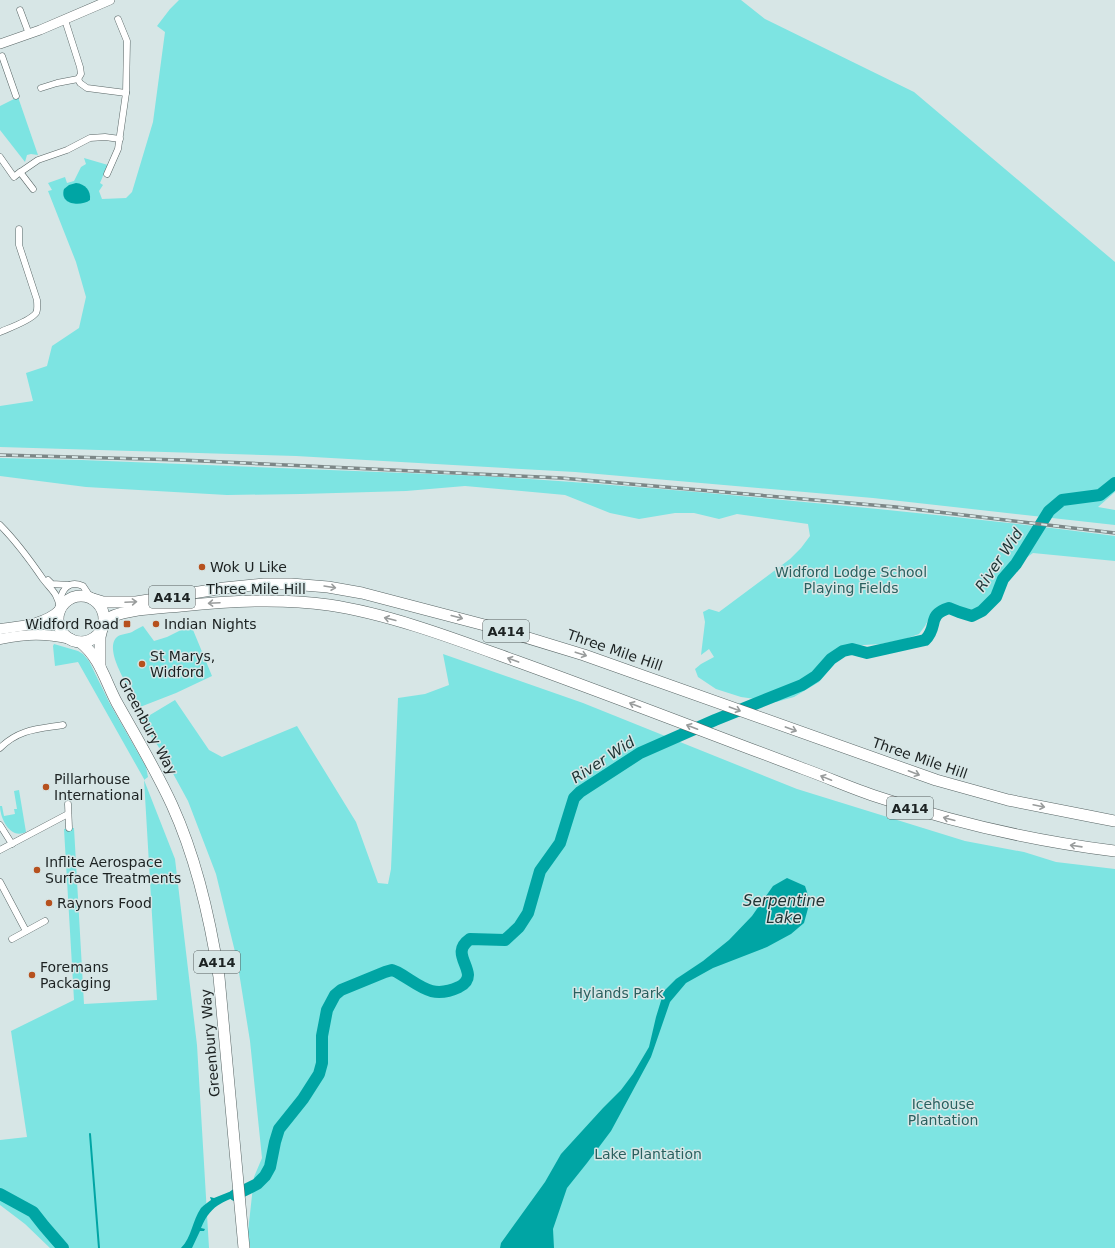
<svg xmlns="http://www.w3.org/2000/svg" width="1115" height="1248" font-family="'DejaVu Sans',sans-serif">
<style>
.green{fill:#7de4e2}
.water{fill:#00a5a4}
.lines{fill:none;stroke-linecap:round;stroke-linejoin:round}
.stream{stroke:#00a5a4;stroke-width:2}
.river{stroke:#00a5a4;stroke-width:12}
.street-casing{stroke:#586565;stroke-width:7}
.secondary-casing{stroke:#586565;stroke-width:10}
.primary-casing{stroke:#586565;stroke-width:11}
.highway-casing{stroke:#586565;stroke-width:12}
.street{stroke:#fff;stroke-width:6}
.secondary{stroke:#fff;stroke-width:9}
.primary{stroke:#fff;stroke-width:10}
.highway{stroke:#fff;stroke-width:11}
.rail-casing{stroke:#7c8787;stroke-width:3.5}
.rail{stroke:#d7e6e6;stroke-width:2;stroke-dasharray:6;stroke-linecap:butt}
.oneway{stroke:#999c9c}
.poi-dot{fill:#b6511e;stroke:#d7e6e6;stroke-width:1.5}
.labels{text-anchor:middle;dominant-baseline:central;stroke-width:3;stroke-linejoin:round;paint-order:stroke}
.shield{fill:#d7e6e6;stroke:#545d5d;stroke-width:1}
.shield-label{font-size:13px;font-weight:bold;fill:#1c2222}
.poi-label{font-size:14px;fill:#1c2222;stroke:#d7e6e6;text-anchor:start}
.park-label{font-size:14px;fill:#2a605f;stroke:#d7e6e6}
.street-label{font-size:14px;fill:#1c2222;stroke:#d7e6e6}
.water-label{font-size:15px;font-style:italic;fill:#1d3333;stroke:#d7e6e6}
</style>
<rect width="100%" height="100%" fill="#d7e6e6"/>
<g class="green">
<path d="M179,0H741L765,19L914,92L1115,262V492L1098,507L1115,510V525L873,498L575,472L296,456L0,447V406L33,401L26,373L47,366L52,346L79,328L86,297L76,262L48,191L52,190L48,183L65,177L67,183L74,181L81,167L86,164L84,158L108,165C104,171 103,177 100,183L103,185L99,191L102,199L126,198L132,192L153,122L165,32L157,26L170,9Z"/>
<path d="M18,97L38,155L31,154L27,155L25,162L0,130V106Z"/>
<path d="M0,458L82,460L481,476C571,481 662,489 752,497C873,508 994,520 1115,536V561L1033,553L1002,575L1000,599L981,618L970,609L945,605L934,609L925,626L919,634L905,639L881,644L864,645L849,647L819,682L794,697L776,702L741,697L716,689L698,677L695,669L701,664L714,657L709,649L701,655L705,622L703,612L709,609L719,612L790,559L801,548L810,536L808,524L737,514L719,519L694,513H675L639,519L610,513L565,495L465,486L406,491L301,494L227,495L86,487L0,476Z"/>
<path d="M191,625L212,676L176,693L140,707C133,694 102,650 117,637C120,634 127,634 132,632C135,630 139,628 143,626L154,641L167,637Z"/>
<path d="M54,644L78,651L83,654L89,661L109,702L146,767L148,777L144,780L175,859L197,1045L209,1248H50L25,1224L0,1205V1140L27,1137L11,1031L74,1000L64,829L74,828L84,1004L157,1000L144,779L78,662L55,666L53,646Z"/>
<path d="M443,654L583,703L797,789L965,841L1024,852L1056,862L1115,869V1248H250L248,1232L254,1177L262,1158L250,1041L237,960L216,874L188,801L158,746L140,721L175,700L209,750L222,757L297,726L356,822L378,883L388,884L391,869L398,698L425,694L449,685Z"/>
<path d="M19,790L26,832C10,840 0,818 0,806H2L4,816L15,814L14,809H17L14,791Z"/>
</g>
<g class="water">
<path d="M76,183C85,184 91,190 90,200C81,207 59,205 64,189L69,185Z"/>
<path d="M787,878L805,886L810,901L804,923L791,934L767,947L713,968L686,983L670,1002L651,1057L611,1131L587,1163L567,1188L553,1229L554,1248H500L501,1243L545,1182L561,1154L603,1108L621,1090L633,1074L649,1047L656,1017L664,991L676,979L703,961L729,940L752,916L773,886Z"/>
<path d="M249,1184L250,1192C226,1201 212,1202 201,1228L205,1229L204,1231H200L192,1248H181C192,1237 192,1221 201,1208C204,1205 208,1202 211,1200L210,1197L214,1198Z"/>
</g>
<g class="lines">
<path class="stream" d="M90,1134L99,1248"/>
<g class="river">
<path d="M0,1194L33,1212L44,1226L63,1248"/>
<path d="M235,1195L257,1184L265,1176L270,1167L275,1142L279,1129L303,1099L319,1074L322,1063V1036L327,1010L335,995L341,990L385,972L392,970L397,972C420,985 431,1000 459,987C463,985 468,981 468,975C467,962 453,951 470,939L505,940L519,927L528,913L540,871L560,843L574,798L580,792L640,753L715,720L802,685L816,676L831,659L843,651L852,649L867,653L925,640C939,627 926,615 949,608L959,612L972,616L982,611L996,597L1003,579L1016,564L1049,511L1062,500L1100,495L1115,483"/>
</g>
<defs>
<g id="street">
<path d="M20,10L29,34"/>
<path d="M65,20L80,67L81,74L78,79"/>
<path d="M2,56L16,96"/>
<path d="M41,88L57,83L78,79L80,83L87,88L126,93"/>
<path d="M0,157L14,177L20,172L33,189"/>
<path d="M22,171L38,160L67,150L90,138L105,137L120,139"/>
<path d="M107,174L118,149L126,93L127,41L118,19"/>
<path d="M0,332C9,328 30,321 36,313C38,310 37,304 37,300L19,245V229"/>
<path d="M0,525C17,542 30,560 43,579C52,591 57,592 60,608"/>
<path d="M48,580L52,584L69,585"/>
<path d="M60,601C62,589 69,580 83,586L91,598"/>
<path d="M0,748C19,729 38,729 63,725"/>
<path d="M68,804L69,828"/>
<path d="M0,825L12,844"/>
<path d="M0,850L68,814"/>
<path d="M0,882L26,931"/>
<path d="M12,939L45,921"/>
</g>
<path id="secondary" d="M0,44L40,30L110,0"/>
<g id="primary">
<path d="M0,629C21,626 44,625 60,610"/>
<path d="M0,639C29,634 42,633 71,639"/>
</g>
<g id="highway">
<circle cx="81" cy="619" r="23"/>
<path d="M93,599L103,602H136L224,588L264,584H291L328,587L362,593L492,627L584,655L936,780L1008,800L1089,816L1115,821"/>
<path d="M104,621C118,609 162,608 181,606C230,601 280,598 329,605C390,614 458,640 516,661C613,696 708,733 804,769C829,778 853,789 878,797C955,823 1034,841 1115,851"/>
<path d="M80,642C100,657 106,683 117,703C136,737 156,770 172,805C197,860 210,918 219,977L244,1248"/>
<path d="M100,666V637L102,629"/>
</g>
</defs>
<use href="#street" class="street-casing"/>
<use href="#secondary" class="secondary-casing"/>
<use href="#primary" class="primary-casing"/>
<use href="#highway" class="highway-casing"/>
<use href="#street" class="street"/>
<use href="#secondary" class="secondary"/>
<use href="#primary" class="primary"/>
<use href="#highway" class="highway"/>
<defs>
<path id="rail" d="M0,455L181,460L561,478L896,507L1115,533"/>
</defs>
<use href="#rail" class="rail-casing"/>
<use href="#rail" class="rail"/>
</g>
<defs><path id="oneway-shaft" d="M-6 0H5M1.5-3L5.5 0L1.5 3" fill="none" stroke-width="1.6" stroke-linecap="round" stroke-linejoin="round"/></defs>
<g class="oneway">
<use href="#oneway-shaft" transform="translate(330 587) rotate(9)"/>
<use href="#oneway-shaft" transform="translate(131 602) rotate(-3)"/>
<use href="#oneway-shaft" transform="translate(214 603) rotate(177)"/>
<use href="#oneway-shaft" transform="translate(457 617) rotate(15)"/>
<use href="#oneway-shaft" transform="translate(390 619) rotate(-166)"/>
<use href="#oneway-shaft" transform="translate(581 654) rotate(18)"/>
<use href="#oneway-shaft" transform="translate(513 660) rotate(-160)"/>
<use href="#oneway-shaft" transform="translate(635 705) rotate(-159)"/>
<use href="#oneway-shaft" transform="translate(735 709) rotate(20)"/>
<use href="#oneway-shaft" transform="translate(692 727) rotate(-159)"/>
<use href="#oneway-shaft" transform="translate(791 729) rotate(20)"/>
<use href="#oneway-shaft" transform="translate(914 773) rotate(21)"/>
<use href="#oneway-shaft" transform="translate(826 778) rotate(-158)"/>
<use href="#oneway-shaft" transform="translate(1039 806) rotate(12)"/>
<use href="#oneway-shaft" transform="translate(949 819) rotate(-165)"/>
<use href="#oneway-shaft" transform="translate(1076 846) rotate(-172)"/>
</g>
<g class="poi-dot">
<circle cx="202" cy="567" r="4"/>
<rect x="123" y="620" width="8" height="8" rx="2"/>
<circle cx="156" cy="624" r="4"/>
<circle cx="142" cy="664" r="4"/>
<circle cx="46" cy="787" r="4"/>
<circle cx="37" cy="870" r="4"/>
<circle cx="49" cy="903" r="4"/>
<circle cx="32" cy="975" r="4"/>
</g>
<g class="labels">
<g class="shield">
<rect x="149" y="586" width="46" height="22" rx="3"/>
<rect x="483" y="620" width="46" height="22" rx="3"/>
<rect x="887" y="797" width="46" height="22" rx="3"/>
<rect x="194" y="951" width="46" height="22" rx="3"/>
</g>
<g class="shield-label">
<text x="172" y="597">A414</text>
<text x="506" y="631">A414</text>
<text x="910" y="808">A414</text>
<text x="217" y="962">A414</text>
</g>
<g class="poi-label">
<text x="210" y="567">Wok U Like</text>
<text x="119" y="624" text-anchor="end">Widford Road</text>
<text x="164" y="624">Indian Nights</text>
<text x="150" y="656">St Marys,<tspan x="150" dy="16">Widford</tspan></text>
<text x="54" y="779">Pillarhouse<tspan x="54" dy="16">International</tspan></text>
<text x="45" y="862">Inflite Aerospace<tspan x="45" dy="16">Surface Treatments</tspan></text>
<text x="57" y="903">Raynors Food</text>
<text x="40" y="967">Foremans<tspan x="40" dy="16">Packaging</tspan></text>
</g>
<g class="park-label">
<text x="851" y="572">Widford Lodge School<tspan x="851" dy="16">Playing Fields</tspan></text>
<text x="618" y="993">Hylands Park</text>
<text x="943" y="1104">Icehouse<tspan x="943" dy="16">Plantation</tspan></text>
<text x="648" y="1154">Lake Plantation</text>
</g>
<g class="street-label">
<text x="256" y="589">Three Mile Hill</text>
<text transform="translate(615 650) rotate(19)">Three Mile Hill</text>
<text transform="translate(148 726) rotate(62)">Greenbury Way</text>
<text transform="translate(920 758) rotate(19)">Three Mile Hill</text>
<text transform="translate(210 1043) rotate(-95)">Greenbury Way</text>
</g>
<g class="water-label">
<text transform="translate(999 560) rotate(-56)">River Wid</text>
<text transform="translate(603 760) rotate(-33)">River Wid</text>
<text x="784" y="901">Serpentine<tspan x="784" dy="17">Lake</tspan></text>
</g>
</g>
</svg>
